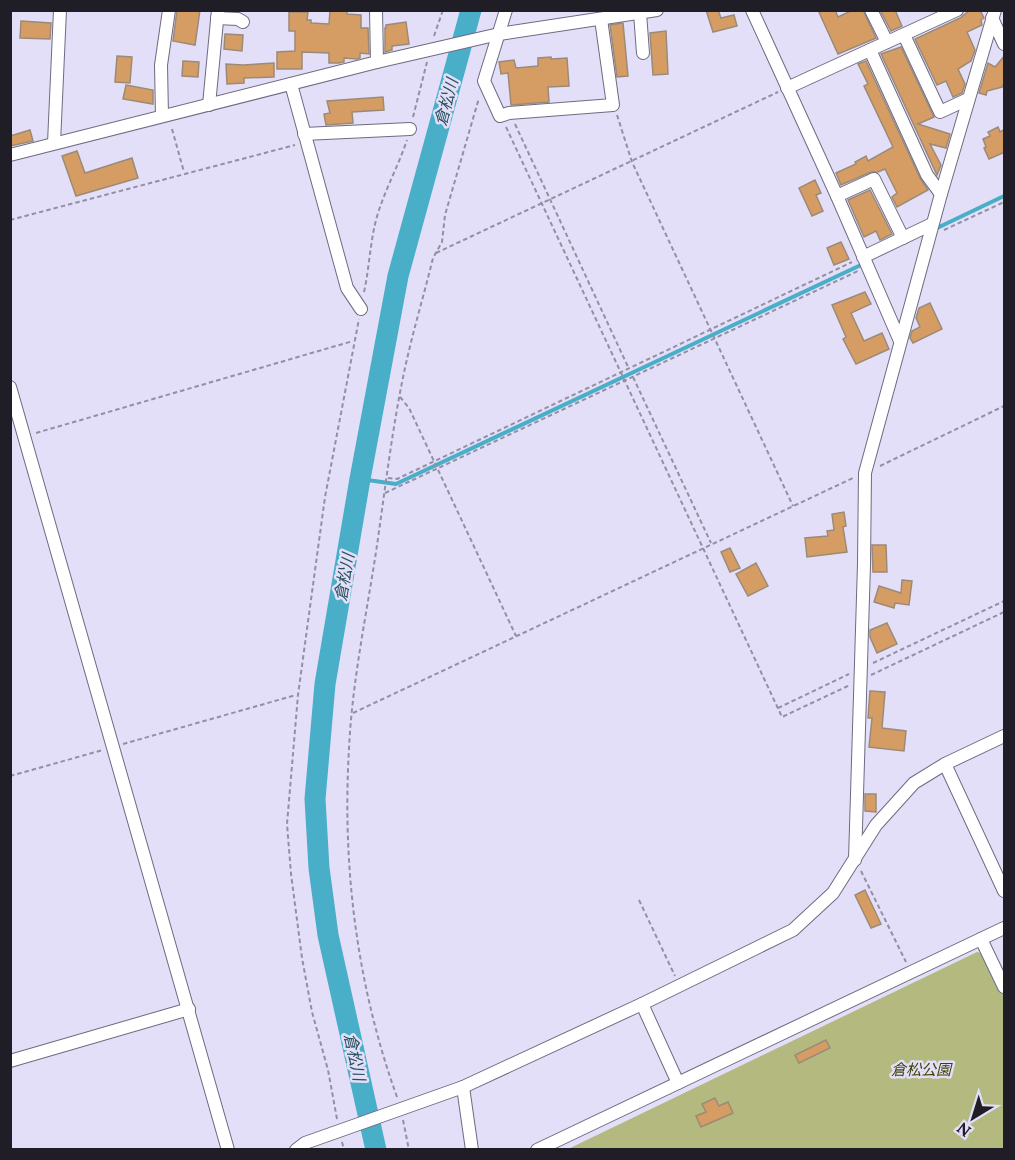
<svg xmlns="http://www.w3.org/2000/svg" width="1015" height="1160" font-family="Lora,'Noto Sans JP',serif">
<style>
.green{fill:#b4b980}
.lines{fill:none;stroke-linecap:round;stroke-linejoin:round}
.stream{stroke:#49aec7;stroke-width:4}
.river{stroke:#49aec7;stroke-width:21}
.building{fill:#d59d64;stroke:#9c8a78;stroke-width:1.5}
.minor-casing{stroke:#6e6b80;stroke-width:14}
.path{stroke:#9290a2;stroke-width:2;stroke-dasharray:4.5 3;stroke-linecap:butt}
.minor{stroke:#fff;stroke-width:12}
.labels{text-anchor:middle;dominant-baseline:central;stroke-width:5;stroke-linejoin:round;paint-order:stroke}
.park-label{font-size:15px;font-style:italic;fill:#3d4002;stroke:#e3dff8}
.water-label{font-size:16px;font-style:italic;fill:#25505c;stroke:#e3dff8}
</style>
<rect width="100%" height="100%" fill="#e3dff8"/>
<path class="green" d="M977,952L985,954L1004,996V1149L566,1150Z"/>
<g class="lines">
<g class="stream">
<path d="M935,229L1004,196"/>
<path d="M360,479L396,484L863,264"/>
</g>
<path class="river" d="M376,1150L328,935L319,868L315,799L325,684L360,479L398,276L471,10"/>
</g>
<g class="building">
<path d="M177,10H200L195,45L173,41Z"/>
<path d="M330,10H347V14L361,15V28H368L369,54L360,53V58L357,59L344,58V62L339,63H329V53L302,52V69H277V52L295,51V31H289V12H308L307,20H311V23L329,24Z"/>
<path d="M706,10H718L721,18L734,15L737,26L713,32Z"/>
<path d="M818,10H835L838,17L853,10H863L876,38L838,54Z"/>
<path d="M880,10H895L902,26L891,31Z"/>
<path d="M970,10H980L984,18L981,20L982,25L967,32L975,50L971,61L958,69L965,84L962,93L953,97L946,81L937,85L915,39L960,18Z"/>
<path d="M21,21L51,23L50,39L20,38Z"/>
<path d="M406,22L409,44L392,46V50L385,52V28H386V25Z"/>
<path d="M623,23L628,76L617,77L610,25Z"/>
<path d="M666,31L668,74L653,75L650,33Z"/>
<path d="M225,34L243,35L242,51L224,49Z"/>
<path d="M901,47L934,117L918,124L950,134L946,148L930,144L941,165L937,175L881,54Z"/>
<path d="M1005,55V82L1002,87L987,91L986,95L979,93L988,63L995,67Z"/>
<path d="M117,56L132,57L130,83L115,82Z"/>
<path d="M551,57V59L567,58L569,86L548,87L549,102L511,105L508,73L501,74L499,62L514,60L516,68L538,66V58Z"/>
<path d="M183,61L199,62L198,77L182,76Z"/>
<path d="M866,61L920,178L928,190L897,207L892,197L897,193L885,169L878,172H871L841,185L836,173L856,164L855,162L866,156L868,161L893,147L864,86L868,84L858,64Z"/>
<path d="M274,63V77L244,78V83L227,84L226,64L243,65Z"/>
<path d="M126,85L153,90V104L123,99Z"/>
<path d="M383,97L384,110L352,112L353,123L326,125L324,114L330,113L327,101Z"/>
<path d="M998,127L1000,132L1005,129V152L989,159L984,148L986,147L983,139L990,136L988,132Z"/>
<path d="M30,130L33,141L10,146V136Z"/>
<path d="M77,151L85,173L132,158L138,178L76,196L62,156Z"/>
<path d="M815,180L821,193L816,195L823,211L812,216L799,188Z"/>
<path d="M870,190L892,234L880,240L876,231L864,237L848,200Z"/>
<path d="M841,242L849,259L834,265L827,248Z"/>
<path d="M865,292L871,304L851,313L864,341L882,333L889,349L856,364L843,339L846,337L832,305Z"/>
<path d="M930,303L942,329L913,343L910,338L912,331L920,327L916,318L919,308Z"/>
<path d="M844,512L846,526L843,527L847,552L807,557L805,538L828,536L827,531L834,530L832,514Z"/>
<path d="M872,545H886L887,572H873Z"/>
<path d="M730,548L740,568L730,572L721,552Z"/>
<path d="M756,563L768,586L748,596L736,574Z"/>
<path d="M902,580L912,581L909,605L895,603L894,608L874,602L879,586L901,593Z"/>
<path d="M887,623L897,644L877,653L870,637V630Z"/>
<path d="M870,691L885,692L882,728L906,731L904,751L869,747L872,718H868Z"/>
<path d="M865,794H876V812L865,811Z"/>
<path d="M865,890L881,924L871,928L855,895Z"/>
<path d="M826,1040L830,1048L799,1063L795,1055Z"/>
<path d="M715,1098L719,1106L728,1102L733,1113L701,1127L696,1116L706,1112L702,1104Z"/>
</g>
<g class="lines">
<defs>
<g id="minor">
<path d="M376,10L377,62L499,34L657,10"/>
<path d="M506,10L484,81L500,116L509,113L613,105L601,19"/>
<path d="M752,10L837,196L900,341"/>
<path d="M871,10L887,42"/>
<path d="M640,13L643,53"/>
<path d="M217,18L238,19L243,22"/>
<path d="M992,18L1004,44"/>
<path d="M904,35L940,112L968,99"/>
<path d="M870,50L927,175L941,194"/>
<path d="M291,84L347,288L361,309"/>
<path d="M787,88L957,10"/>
<path d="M209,105L218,10"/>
<path d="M162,116L161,65L169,10"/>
<path d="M304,134L410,129"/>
<path d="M54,143L60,10"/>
<path d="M10,155L377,62"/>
<path d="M837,196L874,179L903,238"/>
<path d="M863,257L932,224"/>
<path d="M10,387L228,1150"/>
<path d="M945,764L1004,891"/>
<path d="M855,860L864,564L865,473L941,194L995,10"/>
<path d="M981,939L1004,987"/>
<path d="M642,1004L678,1083"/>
<path d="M10,1061L189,1009"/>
<path d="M463,1087L472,1150"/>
<path d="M296,1150L305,1143L339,1131L463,1087L642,1004L793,930L833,893L876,825L914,783L945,764L1004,736"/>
<path d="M537,1150L1004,928"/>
</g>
</defs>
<use href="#minor" class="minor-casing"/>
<g class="path">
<path d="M434,36L443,10"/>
<path d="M617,115L632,162L793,506"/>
<path d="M413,117L427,62"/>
<path d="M515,124L629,369"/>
<path d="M506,127L782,717L850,685"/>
<path d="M172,129L184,172"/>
<path d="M10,220L295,145"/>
<path d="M944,230L1004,202"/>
<path d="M436,253L778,92"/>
<path d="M364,292C370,265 370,237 379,210C387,186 399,164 407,140"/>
<path d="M633,377L711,543"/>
<path d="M400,397L409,408L516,636"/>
<path d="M36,433L353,341"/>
<path d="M880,466L1004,406"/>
<path d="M388,478L397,479L852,262"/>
<path d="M385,493L858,271"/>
<path d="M873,663L1004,601"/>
<path d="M871,675L1004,612"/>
<path d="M778,708L849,674"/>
<path d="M353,713L853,478"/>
<path d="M123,744L296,695"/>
<path d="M10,776L103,750"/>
<path d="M861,871L906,962"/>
<path d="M639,900L675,976"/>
<path d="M397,1097C357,986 342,867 349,749C352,683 366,617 376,552C385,491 392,428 405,368C413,331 424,295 433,258L442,242L445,215L479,98"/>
<path d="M337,1119L328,1070L312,1012L302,958L291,874L287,824L298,695L325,497L359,319"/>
<path d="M403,1120L409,1150"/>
<path d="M342,1142L344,1150"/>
</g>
<use href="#minor" class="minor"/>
</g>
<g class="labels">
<g class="park-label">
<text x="921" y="1069">倉松公園</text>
</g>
<g class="water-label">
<text transform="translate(446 102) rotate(-75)">倉松川</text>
<text transform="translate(344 577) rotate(-80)">倉松川</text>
<text transform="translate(355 1057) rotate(78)">倉松川</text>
</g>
</g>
<rect width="1015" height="1160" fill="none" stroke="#1f1e27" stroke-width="24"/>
<g transform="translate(973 1118) rotate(218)" stroke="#e3dff8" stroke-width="4.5" paint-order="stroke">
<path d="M0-4.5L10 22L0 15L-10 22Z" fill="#1f1e27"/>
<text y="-9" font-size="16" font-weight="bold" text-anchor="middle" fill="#1f1e27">N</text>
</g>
</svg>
